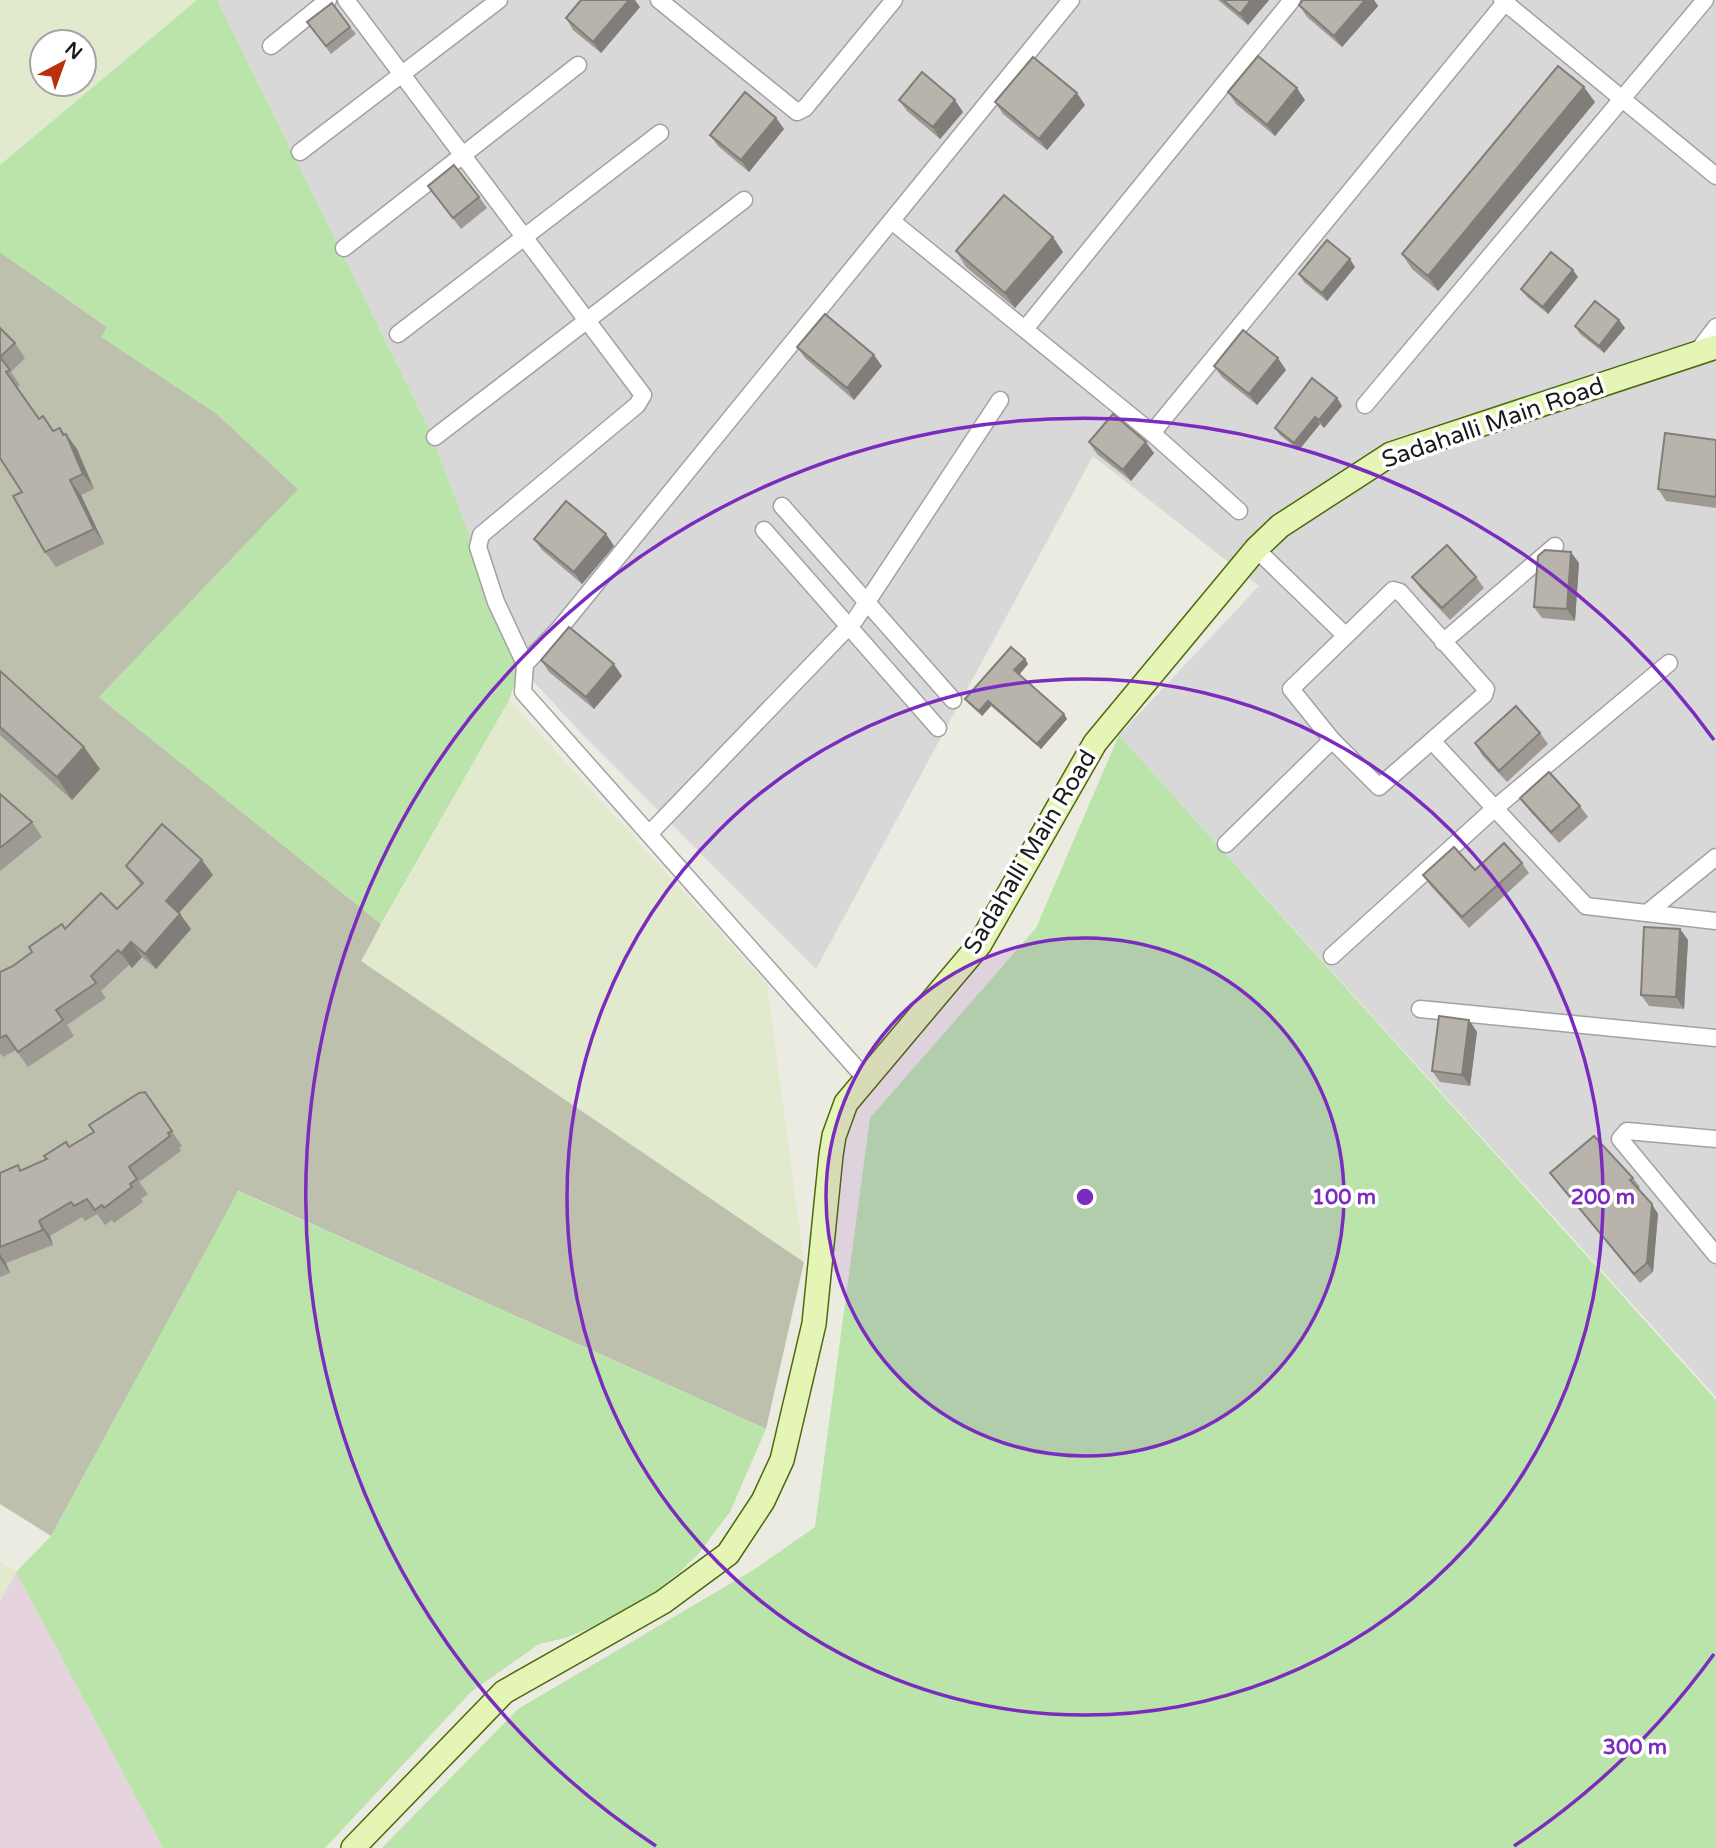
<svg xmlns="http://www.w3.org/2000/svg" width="1716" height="1848" font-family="'Varela Round',sans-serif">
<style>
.residential{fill:#d9d8d8}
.industrial{fill:#e5d3de}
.construction{fill:#bcc0ad}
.farmland{fill:#e2eacd;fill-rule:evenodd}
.grass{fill:#bae4a9}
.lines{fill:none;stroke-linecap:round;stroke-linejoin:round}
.street-casing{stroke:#a2a2a2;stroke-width:19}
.secondary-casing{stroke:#4c690b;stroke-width:26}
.street{stroke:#fff;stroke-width:16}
.secondary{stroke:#e5f5b6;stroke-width:23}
.wall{fill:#9e9a93}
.shaded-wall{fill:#817d78}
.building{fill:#b8b3ab;stroke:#817d78;stroke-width:2}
.ring{fill:none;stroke:#7b2cbf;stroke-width:3.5}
.labels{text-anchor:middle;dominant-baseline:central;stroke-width:7;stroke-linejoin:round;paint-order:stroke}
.street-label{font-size:24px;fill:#1b1b1b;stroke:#fff}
.centre{fill:#7b2cbf;stroke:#fff;stroke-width:3.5}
.ring-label{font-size:21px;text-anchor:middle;font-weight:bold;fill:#7b2cbf;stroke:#fff;stroke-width:7;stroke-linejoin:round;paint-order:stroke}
</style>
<rect width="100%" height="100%" fill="#ecebe1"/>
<path class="residential" d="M217,0H1716V1397L1119,735L1259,586L1093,456L816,969L583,735L520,667L429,429Z"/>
<path class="industrial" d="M16,1572L163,1848H0V1601Z"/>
<path class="construction" d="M0,252L107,327L102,337L217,414L299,490L99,697L381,924L362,961L804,1262L766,1429L239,1191L51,1536L0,1504Z"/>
<g class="farmland">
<path d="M0,0H197L0,165ZM84,42V84H42V42Z"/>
<path d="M509,700L767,984L804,1262L361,961Z"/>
<path d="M0,1562L16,1572L0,1601Z"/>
</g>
<g class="grass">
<path d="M197,0H217L429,429L520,667L509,700L381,924L99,697L298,489L217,414L101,337L107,327L0,252V165Z"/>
<path d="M1119,735L1716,1400V1848H382L518,1709L755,1569L815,1527L870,1118L1036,928Z"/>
<path d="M238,1191L766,1429L730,1512L699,1553L680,1572L638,1605L615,1618L565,1638L539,1644L471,1692L325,1848H163L16,1572L51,1536Z"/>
</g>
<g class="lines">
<defs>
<g id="street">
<path d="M346,0L643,395L637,405L481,535L478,547L496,602L525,664L523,692L865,1078"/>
<path d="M659,0L797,112L805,108L894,0"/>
<path d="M1502,0L1716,176"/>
<path d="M271,46L328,0"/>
<path d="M300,152L499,0"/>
<path d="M893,222L1152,433L1239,511"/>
<path d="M344,248L578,65"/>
<path d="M1025,329L1292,0"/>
<path d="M398,334L660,133"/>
<path d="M1697,352L1716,327"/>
<path d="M1365,405L1705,0"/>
<path d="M1152,433L1507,0"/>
<path d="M435,437L744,200"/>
<path d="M782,506L953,700"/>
<path d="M764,530L938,728"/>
<path d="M1256,549L1345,635"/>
<path d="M1393,590L1400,592L1486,689L1484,695L1379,787L1332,740L1291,689Z"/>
<path d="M1443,642L1555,546"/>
<path d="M525,664L560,628L1071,0"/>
<path d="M1432,741L1586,906L1716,921"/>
<path d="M649,834L855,620L1000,400"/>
<path d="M1226,844L1332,740"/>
<path d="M1647,913L1716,857"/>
<path d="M1332,956L1494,809L1669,663"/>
<path d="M1420,1009L1716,1038"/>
<path d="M1716,1139L1627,1131L1620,1139L1716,1255"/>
</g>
<path id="secondary" d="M353,1848L504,1692L663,1602L728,1554L763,1501L782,1460L814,1324L831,1155L834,1136L846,1103L980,944L1095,743L1256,549L1280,526L1391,454L1716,347"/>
</defs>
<use href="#street" class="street-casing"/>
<use href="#secondary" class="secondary-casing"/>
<use href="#street" class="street"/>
<use href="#secondary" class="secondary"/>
</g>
<g class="wall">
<path d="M1218,0H1269L1248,25Z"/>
<path d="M1303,0H1374L1378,6L1342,47L1307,17L1299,5Z"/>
<path d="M640,7L601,53L573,30L566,18Z"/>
<path d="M307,22L350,27L356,34L331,54Z"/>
<path d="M1228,92L1305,100L1275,136L1236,104Z"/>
<path d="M899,100L963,112L940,139L907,111Z"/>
<path d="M995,102L1085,105L1047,150L1003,114Z"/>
<path d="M1595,102L1438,291L1412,269L1402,254Z"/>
<path d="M776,118L784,129L749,172L718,146L710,135Z"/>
<path d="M428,186L479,197L487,208L461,229Z"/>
<path d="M956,251L1063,252L1015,308L966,267Z"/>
<path d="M1355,267L1327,301L1304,282L1299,274Z"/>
<path d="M1578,277L1548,314L1527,297L1521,289Z"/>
<path d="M1619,320L1625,328L1604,353L1580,334L1575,326Z"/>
<path d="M0,328L15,343L25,358L11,372L20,385L17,387L39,419L43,416L54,431L60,428L65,434H66L77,449L94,489L81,495L104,544L56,567L45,552L22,492L0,458Z"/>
<path d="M797,347L882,366L854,400L805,358Z"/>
<path d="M1214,366L1286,370L1257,405L1222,377Z"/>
<path d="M1337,398L1342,406L1324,428L1320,424L1299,450L1280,435L1275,428Z"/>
<path d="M1716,440V508L1666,501L1658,489Z"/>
<path d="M1089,442L1154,453L1131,481L1097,454Z"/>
<path d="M606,534L614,546L582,584L542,550L534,539Z"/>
<path d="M1579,563L1575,621L1542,618L1534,607Z"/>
<path d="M1412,577H1476L1484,588L1450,620L1420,588Z"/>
<path d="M1025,659L1028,664L1019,675L1064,714L1067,719L1041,749L991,706L982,716L969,704L965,699Z"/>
<path d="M541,660L622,676L594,709L549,672Z"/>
<path d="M0,671L84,747L100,769L72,800L0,735Z"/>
<path d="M1540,733L1548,744L1507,782L1482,755L1475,743Z"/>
<path d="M0,794L32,822L42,837L0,871Z"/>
<path d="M1520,798L1580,806L1588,817L1559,843L1528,809Z"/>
<path d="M1522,863L1529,873L1469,928L1430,885L1423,875L1475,870Z"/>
<path d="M126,866L213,875L179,913L191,929L156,969L142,957L132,968L129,965L101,991L106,998L67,1025L74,1036L28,1067L16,1050L3,1057L0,1053V972L13,966L65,929L117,909L141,885Z"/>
<path d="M1680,929L1688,940L1684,1009L1649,1006L1641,995Z"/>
<path d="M1469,1020L1477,1032L1470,1086L1440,1082L1432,1071Z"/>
<path d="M145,1092L182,1146L179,1148L181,1151L139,1182L148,1194L141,1199L143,1202L114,1223L112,1220L105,1225L97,1214L85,1221L82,1217L50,1236L53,1245L6,1263L10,1273L0,1277V1173L18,1165L22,1171L70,1147L94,1132Z"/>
<path d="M1550,1173L1633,1178L1640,1187L1638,1189L1658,1214L1653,1272L1640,1283Z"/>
</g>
<g class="shaded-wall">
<path d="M629,0H635L640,7L601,53L593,42Z"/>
<path d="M1251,0H1269L1248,25L1240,14Z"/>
<path d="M1365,0H1374L1378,6L1342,47L1334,36Z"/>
<path d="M1584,87L1595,102L1438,291L1428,276Z"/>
<path d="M1297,88L1305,100L1275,136L1267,125Z"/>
<path d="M1077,93L1085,105L1047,150L1039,139Z"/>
<path d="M955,100L963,112L940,139L933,127Z"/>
<path d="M776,118L784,129L749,172L741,160Z"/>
<path d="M1053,237L1063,252L1015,308L1005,293Z"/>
<path d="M1350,259L1355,267L1327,301L1322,293Z"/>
<path d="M1573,270L1578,277L1548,314L1543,307Z"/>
<path d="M1619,320L1625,328L1604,353L1599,346Z"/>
<path d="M874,355L882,366L854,400L847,388Z"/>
<path d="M1278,358L1286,370L1257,405L1249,394Z"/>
<path d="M1337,398L1342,406L1324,428L1319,420Z"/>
<path d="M1315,417L1320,424L1299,450L1294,443Z"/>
<path d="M60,428L69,440L66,434L77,449L94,489L83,474Z"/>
<path d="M1146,442L1154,453L1131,481L1123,470Z"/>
<path d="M70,480L81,495L104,544L94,529Z"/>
<path d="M606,534L614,546L582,584L574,572Z"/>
<path d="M1571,552L1579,563L1575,621L1567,609Z"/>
<path d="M1025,659L1028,664L1018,676L1014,670Z"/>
<path d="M614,664L622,676L594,709L586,697Z"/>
<path d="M988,701L991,706L982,716L979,711Z"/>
<path d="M1064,714L1067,719L1041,749L1037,744Z"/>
<path d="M84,747L100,769L72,800L57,777Z"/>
<path d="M202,860L213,875L176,916L166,901Z"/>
<path d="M180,914L191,929L156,969L145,954Z"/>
<path d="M1680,929L1688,940L1684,1009L1676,997Z"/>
<path d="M131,942L142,957L132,968L121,953Z"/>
<path d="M1469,1020L1477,1032L1470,1086L1462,1075Z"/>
<path d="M1652,1204L1658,1214L1653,1272L1647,1263Z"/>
<path d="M39,1221L50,1236L53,1245L43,1230Z"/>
<path d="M0,1254L6,1263L10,1273L0,1259Z"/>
</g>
<g class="building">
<path d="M581,0H629L593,42L566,18Z"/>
<path d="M1223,0H1251L1240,14Z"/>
<path d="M1303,0H1365L1334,36L1299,5Z"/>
<path d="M332,3L350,27L326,46L307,22Z"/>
<path d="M1258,56L1297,88L1267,125L1228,92Z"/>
<path d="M1033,57L1077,93L1039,139L995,102Z"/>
<path d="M1558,66L1584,87L1428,276L1402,254Z"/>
<path d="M922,72L955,100L933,127L899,100Z"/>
<path d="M745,92L776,118L741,160L710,135Z"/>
<path d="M454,165L479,197L453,218L428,186Z"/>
<path d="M1004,195L1053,237L1005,293L956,251Z"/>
<path d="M1327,240L1350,259L1322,293L1299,274Z"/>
<path d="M1551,252L1573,270L1543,307L1521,289Z"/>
<path d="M1595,301L1619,320L1599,346L1575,326Z"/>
<path d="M825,314L874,355L847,388L797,347Z"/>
<path d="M0,328L15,343L0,357Z"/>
<path d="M1243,330L1278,358L1249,394L1214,366Z"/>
<path d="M0,357L10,370L6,372L39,419L43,416L53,431L60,428L63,435L66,434L83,474L70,480L94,529L45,552L13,496L22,492L0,458Z"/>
<path d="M1312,378L1337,398L1319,420L1315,417L1294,443L1275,428Z"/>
<path d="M1113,414L1146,442L1123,470L1089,442Z"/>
<path d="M1665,433L1716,440V497L1658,489Z"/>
<path d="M566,501L606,534L574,572L534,539Z"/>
<path d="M1447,545L1476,577L1442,608L1412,577Z"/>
<path d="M1545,550L1571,552L1567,609L1534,607L1538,556Z"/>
<path d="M569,627L614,664L586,697L541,660Z"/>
<path d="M1011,647L1025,659L1014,670L1064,714L1037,744L988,701L979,711L965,699Z"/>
<path d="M0,671L84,747L57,777L0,727Z"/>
<path d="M1516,706L1540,733L1499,771L1475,743Z"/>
<path d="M1549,772L1580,806L1551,832L1520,798Z"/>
<path d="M0,794L32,822L0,848Z"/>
<path d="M162,824L202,860L166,901L180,914L145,954L131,942L121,953L118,950L91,976L96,983L56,1010L63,1020L18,1052L6,1035L0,1038V972L13,966L32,952L29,947L62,924L65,929L101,893L117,909L143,883L126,866Z"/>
<path d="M1504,843L1522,863L1462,917L1423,875L1454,847L1475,870Z"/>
<path d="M1644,927L1680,929L1676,997L1641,995Z"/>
<path d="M1439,1016L1469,1020L1462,1075L1432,1071Z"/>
<path d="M145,1092L172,1131L168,1133L170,1136L129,1167L137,1179L130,1184L132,1187L104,1208L102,1205L95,1210L87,1199L74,1206L71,1202L39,1221L43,1230L0,1247V1173L18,1165L20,1171L47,1159L44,1156L66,1142L69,1147L94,1132L89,1125L139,1093Z"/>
<path d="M1594,1136L1633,1178L1630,1180L1652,1204L1647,1263L1634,1274L1550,1173Z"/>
</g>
<circle cx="1085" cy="1197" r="259" fill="#7b2cbf" fill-opacity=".12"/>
<g class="ring">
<circle cx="1085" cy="1197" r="259"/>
<circle cx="1085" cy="1197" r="518"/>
<path d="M1714 1654A778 778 0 0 1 1514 1846M656 1846A778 778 0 1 1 1714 740"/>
</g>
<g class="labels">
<g class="street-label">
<text transform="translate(1493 423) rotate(-19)">Sadahalli Main Road</text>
<text transform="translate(1030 852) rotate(-59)">Sadahalli Main Road</text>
</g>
</g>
<circle cx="1085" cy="1197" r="10" class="centre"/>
<g class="ring-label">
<text x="1344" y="1204">100 m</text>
<text x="1603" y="1204">200 m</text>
<text x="1635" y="1754">300 m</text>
</g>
<g transform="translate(63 63) rotate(41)"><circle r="33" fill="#ffffff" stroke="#a4a4a4" stroke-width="2"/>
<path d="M0-5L12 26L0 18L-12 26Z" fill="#ba300c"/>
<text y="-10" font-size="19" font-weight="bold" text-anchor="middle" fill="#1b1b1b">N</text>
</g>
</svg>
